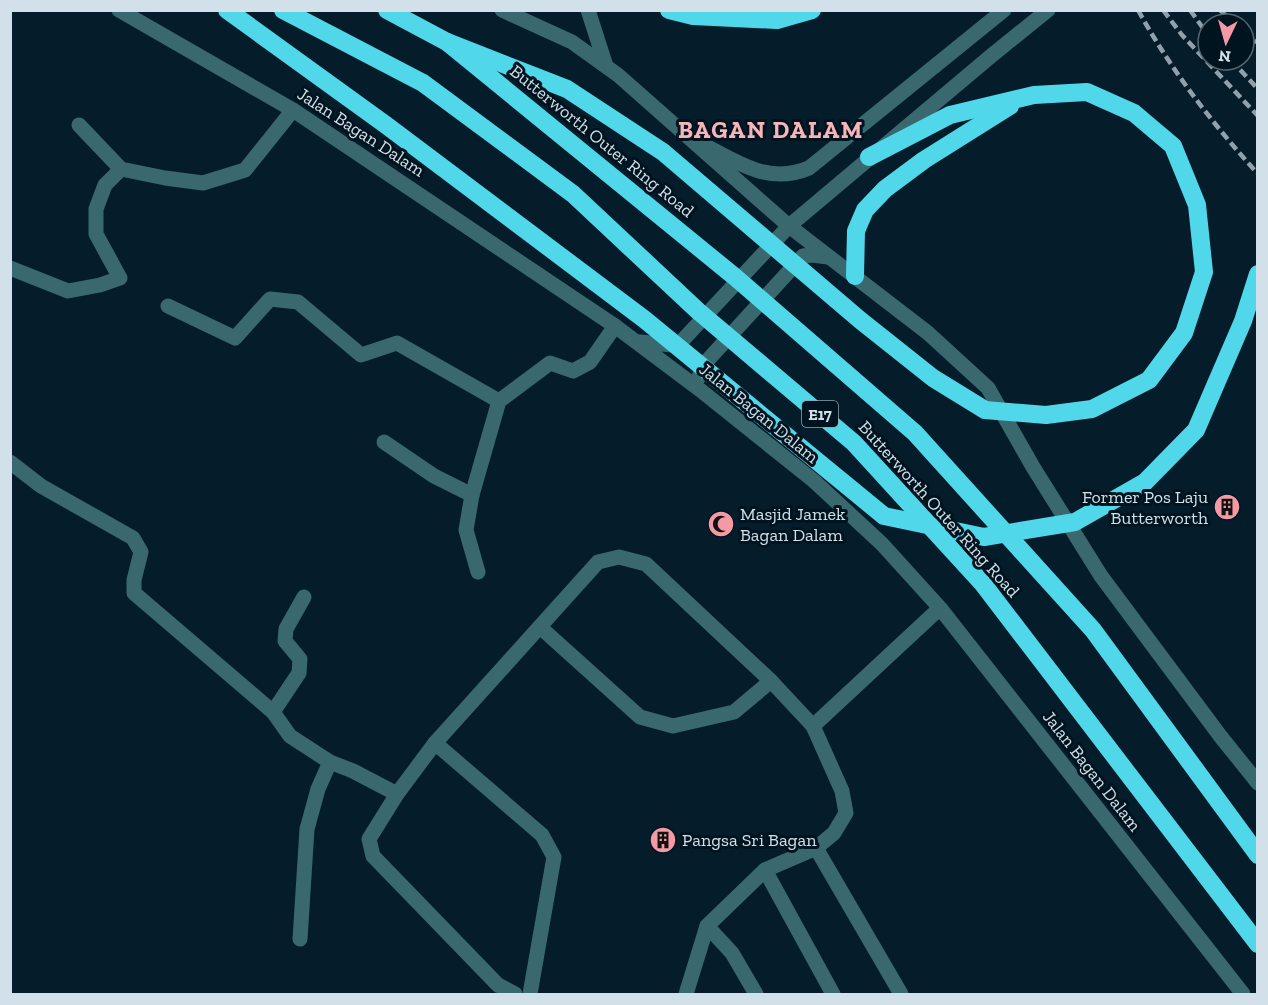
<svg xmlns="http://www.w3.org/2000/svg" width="1268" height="1005" font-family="'Zilla Slab',serif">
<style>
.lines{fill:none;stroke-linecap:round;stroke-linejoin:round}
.minor{stroke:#39696f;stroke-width:15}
.highway{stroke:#50d8ea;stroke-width:18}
.rail{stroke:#90a1ab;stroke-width:4.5;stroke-dasharray:9 4.5;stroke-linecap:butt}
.labels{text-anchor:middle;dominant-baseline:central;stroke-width:6;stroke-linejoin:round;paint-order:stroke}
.shield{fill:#001420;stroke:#93a3ad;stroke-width:1.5}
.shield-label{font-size:16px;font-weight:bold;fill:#d2e0e9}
.street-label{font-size:18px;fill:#d2e0e9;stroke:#001420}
.poi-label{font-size:18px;fill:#d2e0e9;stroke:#001420;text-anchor:start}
.district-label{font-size:24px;font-weight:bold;letter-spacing:1.5px;fill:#f9b4ba;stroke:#001420}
</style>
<rect width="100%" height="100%" fill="#051d2a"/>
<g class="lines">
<g class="minor">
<path d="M119,10L293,110L615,326L699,389L814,481L882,544L940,608L1243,994"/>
<path d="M502,10L572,42L618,75L789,226L928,333L988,388L1033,467L1101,576L1221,737L1258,783"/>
<path d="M588,10L606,66"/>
<path d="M79,125L121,169L165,178L203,183L245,170L293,110"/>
<path d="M708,147C741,165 771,184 809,168L1004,10"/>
<path d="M10,268L68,291L100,285L120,278L96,234V209L105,185L121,169"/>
<path d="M168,306L235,338L270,299L298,302L361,355L397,343L499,401"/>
<path d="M640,342L672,345L681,342L789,226L991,56L1048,10"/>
<path d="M699,377L706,362L803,256L812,255L828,257"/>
<path d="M384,442L434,476L472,495"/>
<path d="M10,462L41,486L133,538L141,552L134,580V593L273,712L290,736L330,762L353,771L397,794"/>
<path d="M478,572L466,530L472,495L499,401L550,363L573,371L590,362L615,326"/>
<path d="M540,627L640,717L673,726L734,712L771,681"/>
<path d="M273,712L299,673L300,659L285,641L286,629L304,597"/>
<path d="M813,726L940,608"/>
<path d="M435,743L542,835L554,857L530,994"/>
<path d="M816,848L901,994"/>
<path d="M765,870L833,994"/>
<path d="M707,926L732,953L756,994"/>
<path d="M300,939L307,829L318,789L330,762"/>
<path d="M515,994L498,985L373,856L369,839L397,794L435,743L598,562L619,557L646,564L771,681L813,726L842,791L846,813L834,833L816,848L765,870L707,926L686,994"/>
</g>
<g class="highway">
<path d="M227,10L386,125L644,319L884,516L984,537L1075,522L1145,482L1196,430L1243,321L1258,274"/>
<path d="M283,10L423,83L573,194L698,311L854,443L983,584L1258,944"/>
<path d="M387,10L447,42L735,277L915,433L1093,630L1258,855"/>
<path d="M669,10L693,16L777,20L812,10"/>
<path d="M447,42L567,89L663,152L860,320L933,378L985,410L1046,415L1092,409L1149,380L1184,333L1204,272L1197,205L1173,146L1134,113L1087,92L1034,95L950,115L869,157"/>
<path d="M855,276L856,231L865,210L885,189L924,160L1010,106"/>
</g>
<g class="rail">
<path d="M1138,10C1171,70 1212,123 1258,174"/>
<path d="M1163,10L1182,35L1258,116"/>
<path d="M1190,10L1208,35"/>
<path d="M1220,10L1235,24"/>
<path d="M1244,32L1258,43"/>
<path d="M1231,60L1258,89"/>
</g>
</g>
<defs>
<symbol id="building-disc" viewBox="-11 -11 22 22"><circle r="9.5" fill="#f49aa4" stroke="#001420"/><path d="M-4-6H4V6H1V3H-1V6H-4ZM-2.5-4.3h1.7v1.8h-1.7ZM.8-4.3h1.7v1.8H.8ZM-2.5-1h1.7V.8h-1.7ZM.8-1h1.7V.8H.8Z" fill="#111"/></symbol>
<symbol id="mosque-disc" viewBox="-11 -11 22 22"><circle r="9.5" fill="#f49aa4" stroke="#001420"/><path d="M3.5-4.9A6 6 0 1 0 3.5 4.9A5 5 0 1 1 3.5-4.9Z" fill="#111"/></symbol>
</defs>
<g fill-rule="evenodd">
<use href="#building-disc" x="1212" y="492" width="30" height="30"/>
<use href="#mosque-disc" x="706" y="509" width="30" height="30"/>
<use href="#building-disc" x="648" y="825" width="30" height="30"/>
</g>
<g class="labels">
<rect class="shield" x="802" y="401" width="36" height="26" rx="4.5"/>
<g class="shield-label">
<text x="820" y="414">E17</text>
</g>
<g class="street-label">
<text transform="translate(361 132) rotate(33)">Jalan Bagan Dalam</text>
<text transform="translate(602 141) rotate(39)">Butterworth Outer Ring Road</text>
<text transform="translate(759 413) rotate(39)">Jalan Bagan Dalam</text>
<text transform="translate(939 509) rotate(48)">Butterworth Outer Ring Road</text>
<text transform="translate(1092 771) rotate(52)">Jalan Bagan Dalam</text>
</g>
<g class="poi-label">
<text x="1208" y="497" text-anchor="end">Former Pos Laju<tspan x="1208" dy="21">Butterworth</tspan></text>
<text x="740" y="514">Masjid Jamek<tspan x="740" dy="21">Bagan Dalam</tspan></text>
<text x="682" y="840">Pangsa Sri Bagan</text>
</g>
<g class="district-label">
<text x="771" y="129">BAGAN DALAM</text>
</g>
</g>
<rect width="1268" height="1005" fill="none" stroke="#d2e0e9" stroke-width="24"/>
<g transform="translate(1226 42) rotate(185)"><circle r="28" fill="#001420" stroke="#546670" stroke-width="1.5"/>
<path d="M0-4.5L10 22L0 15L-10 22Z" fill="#f49aa4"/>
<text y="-9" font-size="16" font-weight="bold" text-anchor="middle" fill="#d2e0e9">N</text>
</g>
</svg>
